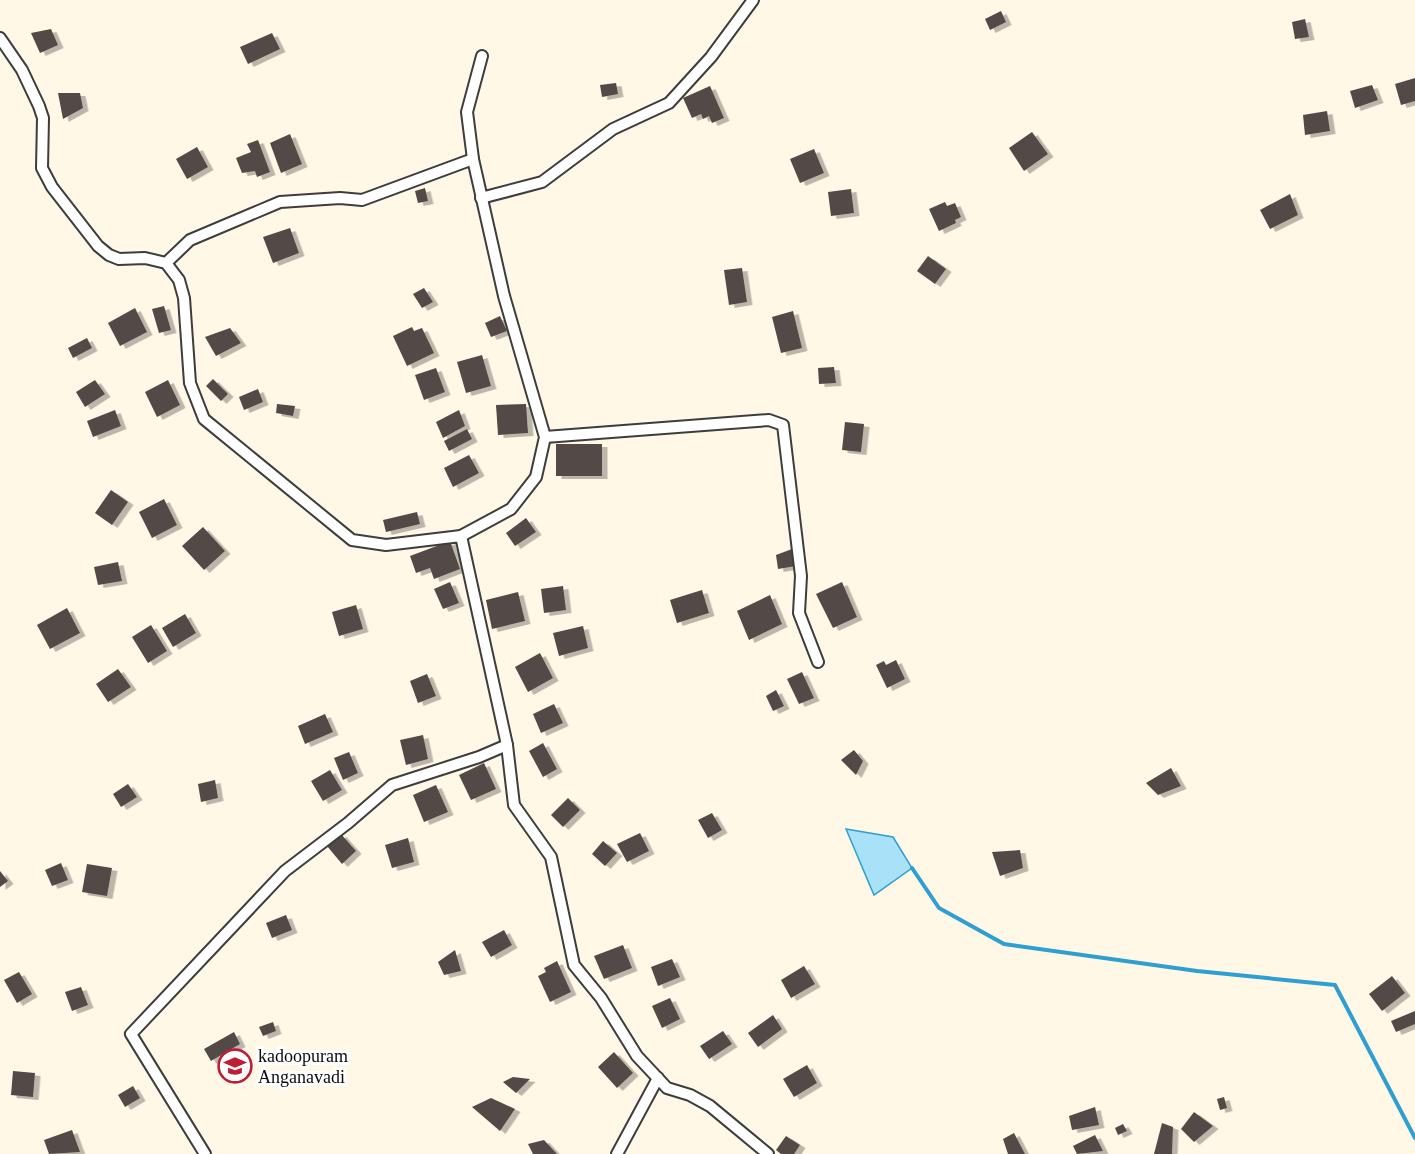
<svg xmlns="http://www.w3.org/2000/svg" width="1415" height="1154" font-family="Georgia,serif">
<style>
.water{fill:#a9e2f8;stroke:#2e9fd1;stroke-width:1.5}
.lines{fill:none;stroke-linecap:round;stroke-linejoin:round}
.stream{stroke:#2e9fd1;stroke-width:4}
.building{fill:#524a46;filter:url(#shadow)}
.minor-casing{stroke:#3d3d3d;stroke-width:14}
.minor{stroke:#fff;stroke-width:10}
.labels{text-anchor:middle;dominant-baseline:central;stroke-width:6;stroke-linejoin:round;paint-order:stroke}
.poi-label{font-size:18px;fill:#0a0a0a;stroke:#fff;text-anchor:start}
</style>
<defs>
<filter id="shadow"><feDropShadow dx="5.5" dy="3" stdDeviation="0" flood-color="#0004"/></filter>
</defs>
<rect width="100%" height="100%" fill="#fff8e6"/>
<path class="water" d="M846,829L893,837L912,868L874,895Z"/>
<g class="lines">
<path class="stream" d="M912,868L939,908L1004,944L1197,971L1335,985L1415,1138"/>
</g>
<g class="building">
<path d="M1001,11L1006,22L990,30L985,19Z"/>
<path d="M1305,19L1309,37L1295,39L1292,22Z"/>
<path d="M51,29L58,45L40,53L31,33Z"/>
<path d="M272,33L280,49L248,64L240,47Z"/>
<path d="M1415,78V101L1401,105L1395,84Z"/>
<path d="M616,83L618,94L602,97L600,85Z"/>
<path d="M1372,85L1378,100L1355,108L1350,91Z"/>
<path d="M710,86L724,118L712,123L709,116L703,119L701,114L692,118L683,98Z"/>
<path d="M58,93H80L83,108L63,119Z"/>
<path d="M1327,111L1330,131L1305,135L1303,115Z"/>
<path d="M1032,132L1048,154L1024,171L1009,148Z"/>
<path d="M290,134L302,164L281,173L270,143Z"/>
<path d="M258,140L270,172L257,177L255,171L242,173L236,158L251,152L247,144Z"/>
<path d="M197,147L208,167L187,179L176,159Z"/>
<path d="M814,149L824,173L800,183L790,159Z"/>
<path d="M425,188L428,201L418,203L415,191Z"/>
<path d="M851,189L854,213L831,216L828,192Z"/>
<path d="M1290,194L1298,215L1270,229L1260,210Z"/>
<path d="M945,202L947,206L955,203L961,217L955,220L956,223L939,231L929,209Z"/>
<path d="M290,228L299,253L273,263L263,237Z"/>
<path d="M928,256L946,269L935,284L917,271Z"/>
<path d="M742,268L747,302L729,305L724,270Z"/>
<path d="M424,288L433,302L422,308L413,294Z"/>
<path d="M164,306L171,330L159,333L152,309Z"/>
<path d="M135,308L147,332L120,346L108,323Z"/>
<path d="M793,311L802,348L781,353L772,317Z"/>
<path d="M500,316L507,331L491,337L485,323Z"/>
<path d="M412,327L414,331L422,328L434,353L407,366L393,336Z"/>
<path d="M230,328L241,343L216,356L205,337Z"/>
<path d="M87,338L92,348L73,358L68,348Z"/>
<path d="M482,355L491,386L466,393L457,362Z"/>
<path d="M834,367L836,383L819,384L818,368Z"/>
<path d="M436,368L445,392L424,400L415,375Z"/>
<path d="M213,379L228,394L221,401L206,386Z"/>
<path d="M95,380L105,394L85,407L76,392Z"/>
<path d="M168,380L180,405L157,417L145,392Z"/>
<path d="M258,389L263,402L244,410L239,397Z"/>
<path d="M277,404L295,406L293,416L276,413Z"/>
<path d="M526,404L528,433L498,435L496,405Z"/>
<path d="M115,410L121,426L93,437L87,421Z"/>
<path d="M459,410L465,426L443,438L436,422Z"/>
<path d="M845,422L864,424L861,452L842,450Z"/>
<path d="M467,429L472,439L449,451L444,441Z"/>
<rect x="556" y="444" width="46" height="32"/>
<path d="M469,455L479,473L453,487L444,468Z"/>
<path d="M111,490L128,502L112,525L95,513Z"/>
<path d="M164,499L177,525L152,538L139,512Z"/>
<path d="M417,512L420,524L386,532L383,520Z"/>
<path d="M526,518L536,532L515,546L506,533Z"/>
<path d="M203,527L225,551L204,570L182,546Z"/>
<path d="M450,541L460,569L434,579L430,568L416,573L410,556Z"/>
<path d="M792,549L796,566L778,569L776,555Z"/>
<path d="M118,562L122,581L98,585L94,567Z"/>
<path d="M450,582L459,603L443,609L434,589Z"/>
<path d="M842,582L857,617L833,628L816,594Z"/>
<path d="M563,586L566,610L544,613L541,589Z"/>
<path d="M702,590L709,613L677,623L670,600Z"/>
<path d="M518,592L525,621L492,629L486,600Z"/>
<path d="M770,595L782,624L749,640L737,611Z"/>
<path d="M356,605L363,629L339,636L332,612Z"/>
<path d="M67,608L80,633L50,649L37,625Z"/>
<path d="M185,614L196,633L173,647L162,628Z"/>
<path d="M151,625L167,651L148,663L132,637Z"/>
<path d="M583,626L588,648L559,656L553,633Z"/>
<path d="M540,653L553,678L528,692L515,667Z"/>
<path d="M896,660L905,679L887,688L876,665L884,661L886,665Z"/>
<path d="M118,669L131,687L108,702L96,684Z"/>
<path d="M802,672L814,698L799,704L787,679Z"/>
<path d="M427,674L436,696L418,703L410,681Z"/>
<path d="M776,690L784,706L773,711L766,696Z"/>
<path d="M554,704L563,723L541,733L533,714Z"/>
<path d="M325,714L333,732L305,744L298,726Z"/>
<path d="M423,735L428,759L406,765L400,740Z"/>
<path d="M543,743L557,769L543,777L529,751Z"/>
<path d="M854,750L863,761L856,775L841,760Z"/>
<path d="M349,752L358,773L343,780L334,758Z"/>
<path d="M484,763L496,789L471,800L459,775Z"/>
<path d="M1171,768L1181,786L1158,795L1146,783Z"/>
<path d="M330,770L342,790L323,801L311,781Z"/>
<path d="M215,780L218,798L201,802L198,784Z"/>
<path d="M128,784L137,797L121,807L113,794Z"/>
<path d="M436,785L448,812L424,822L413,795Z"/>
<path d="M568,798L580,810L563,827L551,815Z"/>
<path d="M712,813L722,830L708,838L698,820Z"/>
<path d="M640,833L649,851L627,862L617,844Z"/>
<path d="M341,834L356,851L342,864L327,846Z"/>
<path d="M408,838L414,862L392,868L385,845Z"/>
<path d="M603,841L617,853L605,866L592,854Z"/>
<path d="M1020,850L1023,868L1000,876L992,852Z"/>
<path d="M61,863L68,880L52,886L45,870Z"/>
<path d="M87,864L112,868L107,896L82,892Z"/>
<path d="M0,871L8,881L0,887Z"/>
<path d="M286,915L292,930L272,938L266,923Z"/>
<path d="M504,930L512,945L491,957L482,942Z"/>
<path d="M623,945L632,968L604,979L594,956Z"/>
<path d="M455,950L461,971L444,975L438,962Z"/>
<path d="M672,959L680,977L658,986L651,967Z"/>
<path d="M557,961L571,992L550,1002L538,976L546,972L544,968Z"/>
<path d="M804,966L815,984L791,998L781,980Z"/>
<path d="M19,972L32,994L17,1003L4,980Z"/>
<path d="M1392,976L1405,993L1382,1011L1369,994Z"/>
<path d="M81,987L88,1005L72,1011L65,992Z"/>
<path d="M670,998L680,1019L662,1028L652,1006Z"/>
<path d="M1415,1011V1024L1396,1032L1391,1021Z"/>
<path d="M773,1015L782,1029L758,1047L748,1033Z"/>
<path d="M273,1022L276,1031L263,1036L259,1027Z"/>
<path d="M723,1031L732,1044L709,1059L700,1046Z"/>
<path d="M234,1032L240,1044L211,1061L204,1049Z"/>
<path d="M614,1052L633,1073L617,1088L598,1067Z"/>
<path d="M807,1065L817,1083L794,1097L783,1079Z"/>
<path d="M13,1071L35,1073L33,1097L11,1095Z"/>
<path d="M513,1077L530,1079L516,1093L503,1082Z"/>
<path d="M133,1086L140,1098L125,1107L118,1095Z"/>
<path d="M1224,1097L1227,1108L1220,1110L1217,1099Z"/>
<path d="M491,1098L515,1109L500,1131L472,1107Z"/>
<path d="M1095,1107L1099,1125L1072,1130L1069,1116Z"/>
<path d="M1194,1112L1213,1126L1194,1142L1181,1129Z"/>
<path d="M1162,1123L1173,1127L1172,1154H1154Z"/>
<path d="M1123,1124L1127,1131L1118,1135L1115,1128Z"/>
<path d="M72,1130L80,1152L49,1154L44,1140Z"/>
<path d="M1014,1133L1025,1154H1008L1003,1139Z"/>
<path d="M1095,1135L1103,1151L1077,1154L1073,1146Z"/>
<path d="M786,1136L800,1145L794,1154H781L776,1150Z"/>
<path d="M544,1140L557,1154H533L528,1144Z"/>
</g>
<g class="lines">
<defs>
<g id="minor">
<path d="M0,38L22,70L39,106L43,118L42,168L52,187L98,246L109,255L119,259L145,258L166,263L179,280L184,298L190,383L204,419L352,540L386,545L461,536L507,745L514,805L551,857L574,965L601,998L637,1056L667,1088L690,1095L710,1106L768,1154"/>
<path d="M481,198L542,182L613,129L669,103L711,57L753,0"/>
<path d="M166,263L190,240L280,202L340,198L362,200L473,159"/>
<path d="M545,437L769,420L783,425L801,576L799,613L818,662"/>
<path d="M461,536L511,509L536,477L545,437L504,296L473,159L467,112L482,56"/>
<path d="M205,1154L131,1034L285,871L348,823L392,785L479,757L507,745"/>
<path d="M617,1154L658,1078"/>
</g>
</defs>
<use href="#minor" class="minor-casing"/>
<use href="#minor" class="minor"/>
</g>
<defs>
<symbol id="school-ring" viewBox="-11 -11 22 22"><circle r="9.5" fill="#fff" stroke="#bd1e34" stroke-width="1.5"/><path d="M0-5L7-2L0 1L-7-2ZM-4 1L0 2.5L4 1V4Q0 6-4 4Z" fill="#bd1e34"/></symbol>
</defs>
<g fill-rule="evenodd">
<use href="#school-ring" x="216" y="1047" width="38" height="38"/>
</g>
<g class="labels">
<g class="poi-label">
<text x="258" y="1056">kadoopuram<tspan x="258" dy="21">Anganavadi</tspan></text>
</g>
</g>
</svg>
